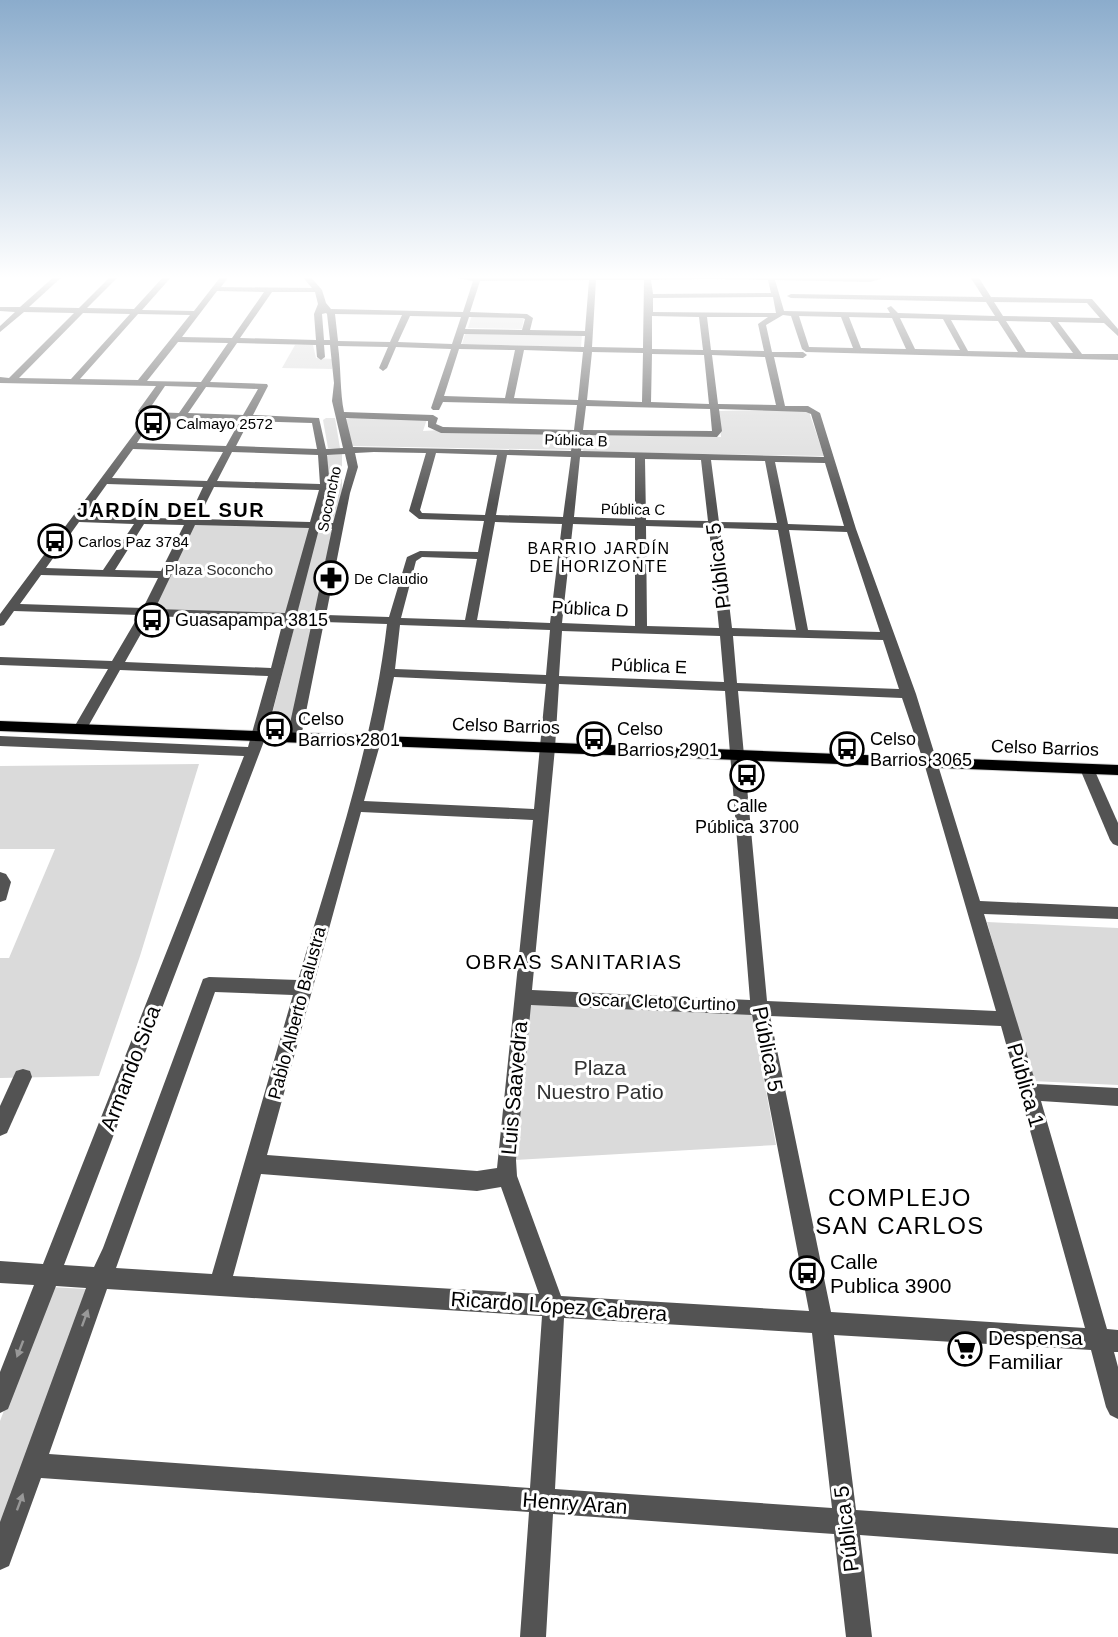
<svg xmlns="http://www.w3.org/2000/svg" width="1118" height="1637" font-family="Helvetica,sans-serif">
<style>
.green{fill:#dadada}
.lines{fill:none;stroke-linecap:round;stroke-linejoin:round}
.major-casing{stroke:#dbdbdb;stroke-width:2}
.minor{fill:#535353;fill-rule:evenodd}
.major{fill:#000;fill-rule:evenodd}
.oneway{fill:#989898}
.labels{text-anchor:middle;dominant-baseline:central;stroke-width:6;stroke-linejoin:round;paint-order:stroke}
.far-poi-label{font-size:15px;fill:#000;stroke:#fff;text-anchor:start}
.far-street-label{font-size:15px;fill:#000;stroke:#fff}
.far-park-label{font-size:15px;fill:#313131;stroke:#fff}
.far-neighbourhood-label{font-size:16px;letter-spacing:1.5px;fill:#000;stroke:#fff}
.street-label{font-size:18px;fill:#000;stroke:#fff}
.poi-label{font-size:18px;fill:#000;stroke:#fff;text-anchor:start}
.far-district-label{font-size:20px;font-weight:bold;letter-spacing:1.5px;fill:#000;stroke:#fff}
.neighbourhood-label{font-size:20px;letter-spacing:1.5px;fill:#000;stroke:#fff}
.near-street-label{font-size:21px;fill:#000;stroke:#fff}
.near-park-label{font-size:21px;fill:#313131;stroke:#fff}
.near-poi-label{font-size:21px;fill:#000;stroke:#fff;text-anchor:start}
.near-neighbourhood-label{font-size:24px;letter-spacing:1.5px;fill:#000;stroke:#fff}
</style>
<rect width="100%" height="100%" fill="#fff"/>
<g class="green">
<path d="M472,315L524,317L522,329L468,328Z"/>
<path d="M466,331L582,334L581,347L462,344Z"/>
<path d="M295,345H313L316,358L333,359L332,369L282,368Z"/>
<path d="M808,409L824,456L585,452L581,449L582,438L587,435L721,437L718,411Z"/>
<path d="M354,417L427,419L423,431L441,430L570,434L572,436L571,450L349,446L346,419Z"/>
<path d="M326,418H335L340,448H328L323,420Z"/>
<path d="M342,454V491L335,521L330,523L319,521L326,457L328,455Z"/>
<path d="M190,523L313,527L290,616L147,612Z"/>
<path d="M317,530H332L319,614L297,612Z"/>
<path d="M297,616L317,617L294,736L267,734Z"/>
<path d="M199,764L140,956L99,1076L0,1078V958H9L55,849H0V766Z"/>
<path d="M987,922L1118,928V1085L1032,1081Z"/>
<path d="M530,1000L751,1010L776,1145L515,1160Z"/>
<path d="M51,1287L86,1289L0,1532V1421Z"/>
</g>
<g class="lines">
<defs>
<path id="major" d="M0,721L1118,765V775L0,731Z"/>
</defs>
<use href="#major" class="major-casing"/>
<g class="minor">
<path d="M0,275H6L0,278Z"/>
<path d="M56,275H64L29,307L79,308L112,275H120L87,308L134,309L165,275H173L142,310L194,311L222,275H230L221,287L312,288L301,275H309L322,290L326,303L331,309L463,312L473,281L443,275H774L869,278L881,275V279L870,282L775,280L784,311L890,313L887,308L891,306L898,313L995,316L986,302L791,298L787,296L791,294L983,297L969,275H977L991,297L1092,299L1118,329V336L1104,323L1058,322L1082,354H1118V360L806,352L802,349L791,316L783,315L766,325L772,352H803L807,355L803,358L774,357L785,406H808L820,413L856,529L916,694L980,901L1118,907V919L984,914L1036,1084L1118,1088V1106L1041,1101L1107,1329L1118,1330V1352H1114L1118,1367V1419L1110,1415L1106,1407L1091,1350L834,1335L856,1510L1118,1528V1554L860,1535L872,1637H846L834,1534L553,1514L546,1637H520L529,1512L41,1478L9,1566L0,1570V1522L86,1288L56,1286L8,1409L0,1413V1372L34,1285L0,1283V1261L43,1264L244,756L0,746V736L248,747L268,676L120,670L85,732L80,734L73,729L108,669L0,665V657L112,661L139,615L14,611L4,625L0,626V614L143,422L144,417L138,411L156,386L0,383V377L9,378L74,313L24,312L0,332V326L15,312L0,311V307H20ZM709,279L768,280L771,293L653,294L651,280ZM589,280L585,331L530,330L533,318L527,314L470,312L480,281ZM596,280H644L643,348L592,347ZM217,291L264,292L232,338L182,337ZM272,292H315L318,304L314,314L316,340L240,338ZM773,297L776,313L653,312V298ZM994,302L1087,303L1100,318L1003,316ZM83,313L130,314L71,379L19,378ZM326,313L327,314L330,340H324L322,314ZM138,314L190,315L138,380L80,379ZM335,314L402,315L390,342L338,341ZM410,316L461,317L452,344L398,342ZM652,316L699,317L703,350L652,349ZM799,316L841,317L853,348L809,347ZM469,317L523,318L525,319L522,330L465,329ZM707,317H768L758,324L764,351L711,350ZM849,317L892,318L906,349L861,348ZM900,318L943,319L960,350L915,349ZM951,320L998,321L1018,352L968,351ZM1006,321L1050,322L1073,353L1026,352ZM464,334L585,336L584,347L461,344ZM178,342L228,343L201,382L147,381ZM237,343L316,345L317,357L321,360L325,357L324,345H330L334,383L332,401L343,448L326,449L319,418L253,415L268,386L267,384L210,382ZM338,346L388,347L379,368L383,371L387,368L396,347L451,349L431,408L433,410H439L443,402L577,405L574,430L443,427L436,424L438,418L433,415L344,412C340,393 341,367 338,346ZM459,349L515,350L505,398L444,396ZM524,350L583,352L578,400L514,398ZM592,352L643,353L642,402L587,400ZM652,354L704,355L709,404L651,402ZM712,355L765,357L776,405L718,404ZM165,386L197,387L179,413L150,412L148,411ZM206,387L258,389L243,415L188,413ZM586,406L710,409L712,431L583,430ZM719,409L806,412L811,414L824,457L581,451L583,435L717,437L722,431ZM153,418L240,421L226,446L137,443ZM346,418L428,421V427L441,433L573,435L571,451L353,447ZM249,421L312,423L317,449L236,446ZM133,449L223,452L207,481L112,478ZM232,452L318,455L320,484L217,481ZM374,452L426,453L409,511L419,519L484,521L478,552L420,551L407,557L389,617L326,615L350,493L358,467L355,453ZM436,453L497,455L485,515L422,513L420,510ZM345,454L348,467L333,523L321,522L330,487L327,455ZM507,455L571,457L563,517L496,515ZM580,457L635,458V519L574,517ZM645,459L701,460L708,521L646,520ZM711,460L765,461L777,523L719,522ZM775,462L825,463L844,526L788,524ZM107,484L203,487L188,519L84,516ZM214,487L319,490L310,522L198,519ZM79,522L134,524L103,570L46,568ZM495,522L562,524L550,623L477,620ZM144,524L184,525L161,571L115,570ZM573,524L635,526V626L562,623ZM195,525L309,528L285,613L155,609ZM646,526L709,528L719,628L647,626ZM720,528L778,530L796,630L732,628ZM319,529H332L314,614H297ZM789,530L847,532L880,632L808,630ZM422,557L477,559L465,620L401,618L416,561ZM41,575L158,578L143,608L20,604ZM151,616L283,621L271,668L125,662ZM296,621L312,622L287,737L294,742L301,737L324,622L387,624C373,746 332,863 298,980L209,977L203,979L103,1248L94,1267L64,1265L266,736ZM400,625L550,630L546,675L395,669ZM562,631L720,636L724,682L559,676ZM733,636L883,640L899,689L737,683ZM394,677L546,684L534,809L364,801L381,741ZM559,684L725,691L750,1000L532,990L555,748ZM738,691L902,698L924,763L996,1011L767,1001ZM361,812L533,820L497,1168L477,1171L267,1155ZM215,992L293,995L212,1274L116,1268ZM531,1005L752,1015L809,1311L561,1296L517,1176L516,1160ZM770,1016L1001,1026L1085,1328L831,1312ZM261,1174L477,1191L501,1187L539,1294L233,1276ZM107,1289L542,1316L530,1488L49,1454ZM564,1318L812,1333L832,1508L555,1489Z"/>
<path d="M1087,764L1094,769L1118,823V846L1113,844L1110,840L1080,769Z"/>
<path d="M0,872L6,874L11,882L6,900L0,902Z"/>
<path d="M23,1069L30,1071L32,1077L7,1133L0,1136V1106L16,1071Z"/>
</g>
<use href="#major" class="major"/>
</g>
<defs><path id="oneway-solid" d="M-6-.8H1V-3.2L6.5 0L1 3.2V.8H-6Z" transform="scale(1.5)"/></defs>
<g class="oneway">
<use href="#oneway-solid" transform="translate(85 1318) rotate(-70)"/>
<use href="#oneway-solid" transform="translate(20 1349) rotate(111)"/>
<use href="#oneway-solid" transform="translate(20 1502) rotate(-70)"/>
</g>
<linearGradient id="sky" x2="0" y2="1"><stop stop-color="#8baccc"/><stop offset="0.55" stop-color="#fff"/><stop offset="1" stop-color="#fff" stop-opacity="0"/></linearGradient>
<rect width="1118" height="504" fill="url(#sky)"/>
<defs>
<symbol id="bus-ring" viewBox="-11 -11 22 22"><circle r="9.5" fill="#fff" stroke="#000" stroke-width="1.5"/><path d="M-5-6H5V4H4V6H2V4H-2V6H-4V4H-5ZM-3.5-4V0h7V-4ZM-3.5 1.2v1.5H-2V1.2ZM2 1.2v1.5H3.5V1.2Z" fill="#000"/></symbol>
<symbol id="pharmacy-ring" viewBox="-11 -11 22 22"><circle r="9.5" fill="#fff" stroke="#000" stroke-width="1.5"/><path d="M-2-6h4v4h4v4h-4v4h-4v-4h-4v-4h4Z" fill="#000"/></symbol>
<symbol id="supermarket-ring" viewBox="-11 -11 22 22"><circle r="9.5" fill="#fff" stroke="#000" stroke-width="1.5"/><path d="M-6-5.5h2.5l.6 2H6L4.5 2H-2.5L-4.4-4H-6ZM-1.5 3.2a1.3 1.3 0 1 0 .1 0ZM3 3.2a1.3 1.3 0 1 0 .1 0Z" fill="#000"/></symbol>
</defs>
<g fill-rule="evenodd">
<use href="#bus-ring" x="134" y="404" width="38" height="38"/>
<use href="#bus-ring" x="36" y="522" width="38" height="38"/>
<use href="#pharmacy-ring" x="312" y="559" width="38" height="38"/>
<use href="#bus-ring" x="133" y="601" width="38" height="38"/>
<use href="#bus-ring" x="256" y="710" width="38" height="38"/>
<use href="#bus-ring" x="575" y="720" width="38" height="38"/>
<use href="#bus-ring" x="828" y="730" width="38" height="38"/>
<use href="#bus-ring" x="728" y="756" width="38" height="38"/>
<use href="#bus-ring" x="788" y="1254" width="38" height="38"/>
<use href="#supermarket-ring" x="946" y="1330" width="38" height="38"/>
</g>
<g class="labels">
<g class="far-poi-label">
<text x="176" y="423">Calmayo 2572</text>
<text x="78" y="541">Carlos Paz 3784</text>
<text x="354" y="578">De Claudio</text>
</g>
<g class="far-street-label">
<text transform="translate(576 440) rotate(2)">Pública B</text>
<text transform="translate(329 499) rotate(-78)">Soconcho</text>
<text transform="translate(633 509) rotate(1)">Pública C</text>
</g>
<g class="far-park-label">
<text x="219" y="569">Plaza Soconcho</text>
</g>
<g class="far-neighbourhood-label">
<text x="599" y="548">BARRIO JARDÍN<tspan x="599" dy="18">DE HORIZONTE</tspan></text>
</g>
<g class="street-label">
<text transform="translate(590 609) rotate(3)">Pública D</text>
<text transform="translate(649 666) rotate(2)">Pública E</text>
<text transform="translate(506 726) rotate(2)">Celso Barrios</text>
<text transform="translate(1045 748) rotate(2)">Celso Barrios</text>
<text transform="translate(657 1002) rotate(2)">Oscar Cleto Curtino</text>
<text transform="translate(297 1013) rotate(-75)">Pablo Alberto Balustra</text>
</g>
<g class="poi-label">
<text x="175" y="620">Guasapampa 3815</text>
<text x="298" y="719">Celso<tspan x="298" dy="21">Barrios 2801</tspan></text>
<text x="617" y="729">Celso<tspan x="617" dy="21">Barrios 2901</tspan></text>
<text x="870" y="739">Celso<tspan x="870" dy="21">Barrios 3065</tspan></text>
<text x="747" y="806" text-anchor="middle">Calle<tspan x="747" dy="21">Pública 3700</tspan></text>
</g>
<g class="far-district-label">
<text x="171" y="510">JARDÍN DEL SUR</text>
</g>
<g class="neighbourhood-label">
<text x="574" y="962">OBRAS SANITARIAS</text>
</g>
<g class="near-street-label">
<text transform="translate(718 566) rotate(-97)">Pública 5</text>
<text transform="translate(768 1049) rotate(79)">Pública 5</text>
<text transform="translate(130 1068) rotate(-69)">Armando Sica</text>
<text transform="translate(1026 1085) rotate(74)">Pública 1</text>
<text transform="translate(514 1088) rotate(-85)">Luis Saavedra</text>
<text transform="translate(559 1306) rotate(4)">Ricardo López Cabrera</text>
<text transform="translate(575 1503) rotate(4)">Henry Aran</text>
<text transform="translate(846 1529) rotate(-97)">Pública 5</text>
</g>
<g class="near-park-label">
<text x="600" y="1067">Plaza<tspan x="600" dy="24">Nuestro Patio</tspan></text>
</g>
<g class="near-poi-label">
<text x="830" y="1261">Calle<tspan x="830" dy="24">Publica 3900</tspan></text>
<text x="988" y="1337">Despensa<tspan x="988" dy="24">Familiar</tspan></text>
</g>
<g class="near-neighbourhood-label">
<text x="900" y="1197">COMPLEJO<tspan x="900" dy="28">SAN CARLOS</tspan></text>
</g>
</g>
</svg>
